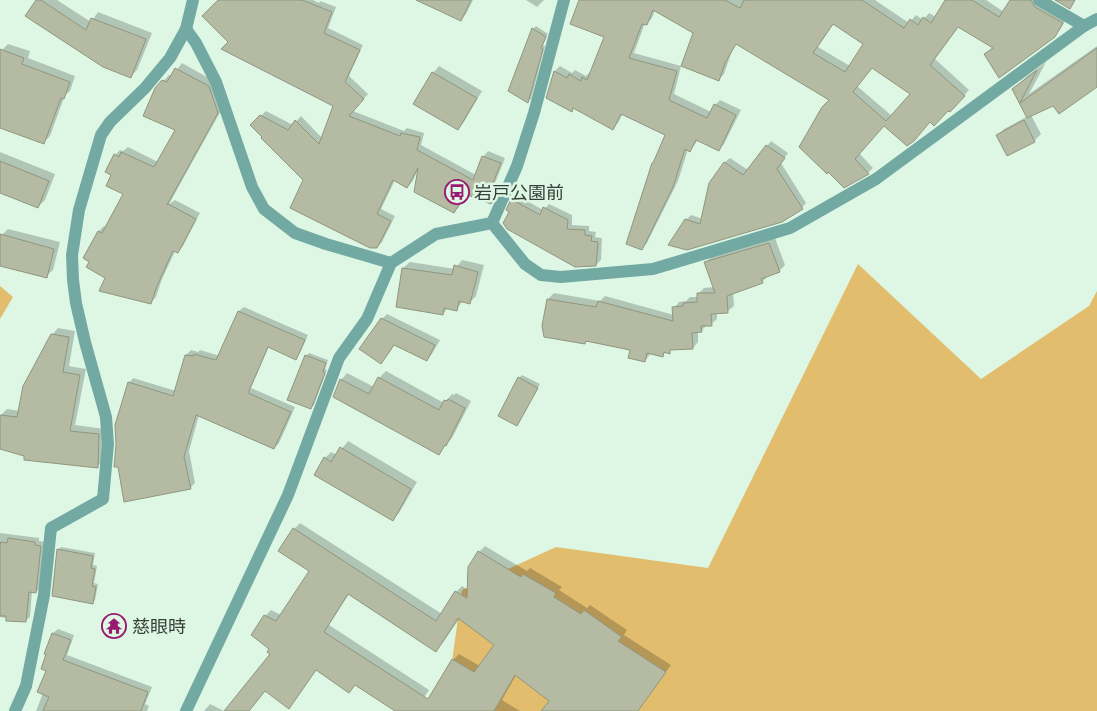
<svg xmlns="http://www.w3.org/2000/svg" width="1097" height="711" font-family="'Noto Sans','Noto Sans JP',sans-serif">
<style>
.green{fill:#e1bd6d}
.shadow{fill:#0003;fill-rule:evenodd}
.building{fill:#b4bba2;stroke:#8f967d;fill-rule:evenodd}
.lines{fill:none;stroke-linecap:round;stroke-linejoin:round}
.minor{stroke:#73a9a3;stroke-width:12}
.labels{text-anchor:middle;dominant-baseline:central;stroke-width:5;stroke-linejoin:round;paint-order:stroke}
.poi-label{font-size:18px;fill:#363f38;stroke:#def7e4;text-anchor:start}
</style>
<rect width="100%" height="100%" fill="#def7e4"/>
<g class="green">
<path d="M858,264L981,379L1089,306L1097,291V711H445L462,590L556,547L708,568Z"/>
<path d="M0,286L13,297L0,319Z"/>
</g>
<g class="shadow">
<path d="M37,0H57L91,22L98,12L152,33L137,70L131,76Z"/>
<path d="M219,0H313L319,3L320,1L336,7L328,28L363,45L349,76L368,94L353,111L404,131L407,128L424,133L421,145L476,175L484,156L488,151L505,158L495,183L501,186L496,198L491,203L466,193L459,207L454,212L418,170L412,182L407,187L395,180L381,209L395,216L382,242L377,247L305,180L251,125L266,111L293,125L301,116L322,138L335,106L230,42Z"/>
<path d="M426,0H473L466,14L461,20Z"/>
<path d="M526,0H544L537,7Z"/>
<path d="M580,0H875L909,23L916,15L923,20L929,13L936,17L947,0H986L1004,12L1011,0H1038L1067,17L1060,30L1054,36L985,54L993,47L959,26L935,59L969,90L955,106L930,121L884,125L859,153L873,168L868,173L844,186L831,100L737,43L734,45L724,74L719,79L695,32L655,10L652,18L646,24L645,23L634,53L681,66L674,94L711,112L715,105L720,100L741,110L724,144L719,150L698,140L690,150L688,149L678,181L647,243L642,248L655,161L666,135L623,113L618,123L612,128L574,107L571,110L548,97L555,71L560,66L572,73L575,70L586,76L589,73L591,74L606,36ZM834,23L864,44L850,66L818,47ZM873,67L912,94L892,116L857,86Z"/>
<path d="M536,26L548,34L543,45L545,46L531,99L528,101L533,29Z"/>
<path d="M8,44L30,51L28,58L75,76L70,91L65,95L50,136L44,142L0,126V55L2,50Z"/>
<path d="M1097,46V85L1031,115L1041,134L1034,141L998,135L1004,129L1028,116L1014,89L1026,77L1046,62L1029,94Z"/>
<path d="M182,63L214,81L223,107L169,204L175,200L200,213L183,246L177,252L175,251L162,279L156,297L150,303L106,277L99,231L104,226L106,228L125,194L113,174L115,155L120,150L123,151L128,147L158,162L177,130L156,89L169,75L172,76Z"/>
<path d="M439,66L482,91L464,122L458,129L433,73Z"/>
<path d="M771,141L788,153L781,163L806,203L802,208L687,249L686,220L691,215L703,219L710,184L725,162L730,158L748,170Z"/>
<path d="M0,152L55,174L45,200L38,207L0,192Z"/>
<path d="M517,195L543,210L549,204L572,215V225L589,226V231L596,232L595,237L602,238L601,260L596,265L511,211L512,200Z"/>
<path d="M8,229L60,242L53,270L46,276L0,265V243L2,235Z"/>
<path d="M775,238L785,265L779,271L768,276L762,282L733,292L734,306L728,311L717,312V319L711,324L707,325L701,331H698V342L693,348L672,349L662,355L651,353L645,361L631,349L588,340L585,343L548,299L554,293L600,301L605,296L674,315V308L679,302L686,301L690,297H698V294L704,288L714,287L705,263L711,257Z"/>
<path d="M462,260L484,265L476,296L469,303L463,301L456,310L448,308L443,314L403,268L410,262L455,269Z"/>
<path d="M244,307L308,335L300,353L296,358L269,346L251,388L295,407L279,443L274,448L199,415L189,451L195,483L190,488L129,383L133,378L176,391L186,355L191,350L198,352L200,350L220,356L239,311Z"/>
<path d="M387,314L440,340L432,354L427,359L395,344L386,357L382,319Z"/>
<path d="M58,328L75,331L69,366L86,369L75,425L105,429L103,460L97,467L26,455L0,448V416L7,409L20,411L52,335Z"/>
<path d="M309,353L328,360L325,369L327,370L314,405L311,408L306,356Z"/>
<path d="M386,371L444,403L452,394L454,395L456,393L471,401L452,438L439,453L341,380L347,373L374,387L379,378Z"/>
<path d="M522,375L540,384L517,425L519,378Z"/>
<path d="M348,441L417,482L399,513L393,519L325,458L331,452L337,455Z"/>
<path d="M300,523L442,614L456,592L462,586L468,590L479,552L485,546L527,571L530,568L562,587L559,590L587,608L590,605L627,630L624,635L671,665L637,711H560L550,701L516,675L502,700L520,711H445L453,660L459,654L480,666L495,645L460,618L442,644L436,650L349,594L329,625L429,690L415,711H397L356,684L317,669L294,701L266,690L249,711H226L272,653L265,616L271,610L281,615L310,570L280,551L294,529Z"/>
<path d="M0,533L39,538V541L45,542L40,588L36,592L32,591L30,617L25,621L0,617Z"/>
<path d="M61,547L95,553L93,565L97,566L94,583L98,584L95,600L92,603L58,550Z"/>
<path d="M58,629L74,635L67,655L152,687L145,704L149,706L147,711H36L43,693L53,633Z"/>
<path d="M210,704L224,711H204Z"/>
</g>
<g class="building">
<path d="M36,0H41L86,30L91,18L146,39L131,78L103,67L25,16Z"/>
<path d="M218,0H302L332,12L324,33L360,50L345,82L364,99L349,116L400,136L401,133L420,137L417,150L473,180L482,156L501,163L491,188L497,191L491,204L465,194L454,213L414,192L418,168L407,188L393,180L377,214L391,221L377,248H370L290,208L303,180L261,138L262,137L250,125L260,115L288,130L295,120L319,144L333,106L221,49L228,42L202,16Z"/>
<path d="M416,0H471L461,21Z"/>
<path d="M579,0H725L740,8L744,0H862L904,28L910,19L918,25L923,17L931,23L945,0H972L999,17L1010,0H1031L1035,7L1063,23L1055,37L999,78L984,54L993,48L958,27L930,65L965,96L950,112L948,111L934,126L930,122L914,141L907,146L884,126L855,159L869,174L844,188L828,172L827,174L799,147L822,107L829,100L736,44L725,63L719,81L681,66L693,33L653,10L647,25L642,24L629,58L677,71L669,100L707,118L714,104L736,115L719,151L696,140L690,152L685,149L673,187L642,250L626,244L652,163H653L665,135L621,114L613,130L573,108L572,112L546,98L554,71L567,78L569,74L581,81L582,77L587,80L604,37L570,24ZM833,24L863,44L845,72L813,53ZM872,68L910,94L886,121L853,92Z"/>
<path d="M1055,0H1075L1070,9Z"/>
<path d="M532,28L546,37L541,48L543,49L528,103L508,91Z"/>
<path d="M1097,48V87L1059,114L1053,106L1027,118L1012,89L1037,70L1020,103Z"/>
<path d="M0,49L24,58L22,64L70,82L64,99L61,98L44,144L0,128Z"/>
<path d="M175,68L209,86L218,113L167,205L168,204L196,219L178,253L173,251L157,286L151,304L99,291L105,278L86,267L89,262L83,258L98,231L102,233L123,194L106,186L111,175L105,172L114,154L119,157L121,152L154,167L175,130L143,116L155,88L162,80L167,82Z"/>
<path d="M432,72L477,98L458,130L413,104Z"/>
<path d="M1024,120L1035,142L1007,156L996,135Z"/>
<path d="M766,145L785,158L777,169L803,209L782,222L687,250L668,245L685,219L700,224L709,183L724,162L743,175Z"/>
<path d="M0,161L49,181L38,208L0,193Z"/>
<path d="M511,199L540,215L543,207L568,220L567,229L585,230V235L592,236L591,241L598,242L596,266L575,267L507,229L503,223L509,212L506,210Z"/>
<path d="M0,234L54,249L47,278L0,266Z"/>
<path d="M769,243L780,272L761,279L763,283L727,296L728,313L711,314L712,326H701L702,332L692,333L693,349L670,350V354L664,352L663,357L647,353L645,362L628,358L630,350L586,341L585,344L544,337L542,326L547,299L596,307L598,301L673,321L672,307L683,306V303L697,302V293H715L704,262Z"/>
<path d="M454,265L478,272L470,304L459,301L457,311L444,308L443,315L396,307L402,268L452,275Z"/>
<path d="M238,311L305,340L296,360L268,347L248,393L291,412L274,449L196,415L184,457L191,489L124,502L118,467H114L116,445L115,425L128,382L173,396L185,355L193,356L194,354L216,360Z"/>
<path d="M381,318L435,345L427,361L394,345L381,364L359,349Z"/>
<path d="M51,334L69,337L63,372L80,375L70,431L99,434L98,468L24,460V456L0,449V415L17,417L23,386Z"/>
<path d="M305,355L326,363L323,372L325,373L311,409L287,400Z"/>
<path d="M378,377L439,410L444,400L447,401L448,399L465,408L446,446L445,445L439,455L333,397L340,379L369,394Z"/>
<path d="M518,377L538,388L517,426L498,416Z"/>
<path d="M340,447L411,489L393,521L314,475L324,457L331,462Z"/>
<path d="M293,528L436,621L455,591L467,598L468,567L478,551L521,577L523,574L556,593L554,597L581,614L584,610L622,637L618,641L666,672L638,711H541L549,701L515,675L494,711H395L355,685L349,693L316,670L289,709L265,691L249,711H224L270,654L267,652L269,649L251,635L264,615L276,621L309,571L278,551ZM348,594L436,652L458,618L494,645L474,672L452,659L428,699L324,632Z"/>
<path d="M8,538L35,542V545L41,546L36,593L29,592L26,622L6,621V616H0V545L1,542L7,543Z"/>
<path d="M57,549L93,556L91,568L95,569L92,586L96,587L93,604L52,596Z"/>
<path d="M52,633L71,640L63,660L148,692L141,711H43L49,697L37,692L46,671L41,669L46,654H44Z"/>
</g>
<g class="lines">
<g class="minor">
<path d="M1039,0L1084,26"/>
<path d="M186,29L196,43L216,82L252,187L264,209L295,233L326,244L391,263"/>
<path d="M492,223L525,264L541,275L561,277L653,269L790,228L876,179L1084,26L1097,19"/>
<path d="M492,223L517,166L534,113L564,0"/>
<path d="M15,711L26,686L44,595L51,528L103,499L108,444L106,417L85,342L76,303L73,280L72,255L79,210L101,135L110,122L145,88L170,58L186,29L193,0"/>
<path d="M186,711L288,495L339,358L367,319L391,263L436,234L492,223"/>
</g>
</g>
<defs>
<symbol id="bus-ring" viewBox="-11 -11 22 22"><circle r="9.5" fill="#def7e4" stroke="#991a71" stroke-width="1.5"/><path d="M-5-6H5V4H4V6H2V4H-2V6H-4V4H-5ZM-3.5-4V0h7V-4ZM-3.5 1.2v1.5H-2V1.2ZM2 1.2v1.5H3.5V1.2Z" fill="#991a71"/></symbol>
<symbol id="temple-ring" viewBox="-11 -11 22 22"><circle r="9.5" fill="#def7e4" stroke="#991a71" stroke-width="1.5"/><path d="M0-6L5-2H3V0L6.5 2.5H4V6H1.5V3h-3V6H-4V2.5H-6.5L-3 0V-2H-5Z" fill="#991a71"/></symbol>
</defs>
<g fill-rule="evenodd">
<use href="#bus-ring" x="443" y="178" width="28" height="28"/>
<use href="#temple-ring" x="100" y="612" width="28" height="28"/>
</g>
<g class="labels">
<g class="poi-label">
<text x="474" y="192">岩戸公園前</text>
<text x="132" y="626">慈眼時</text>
</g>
</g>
</svg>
